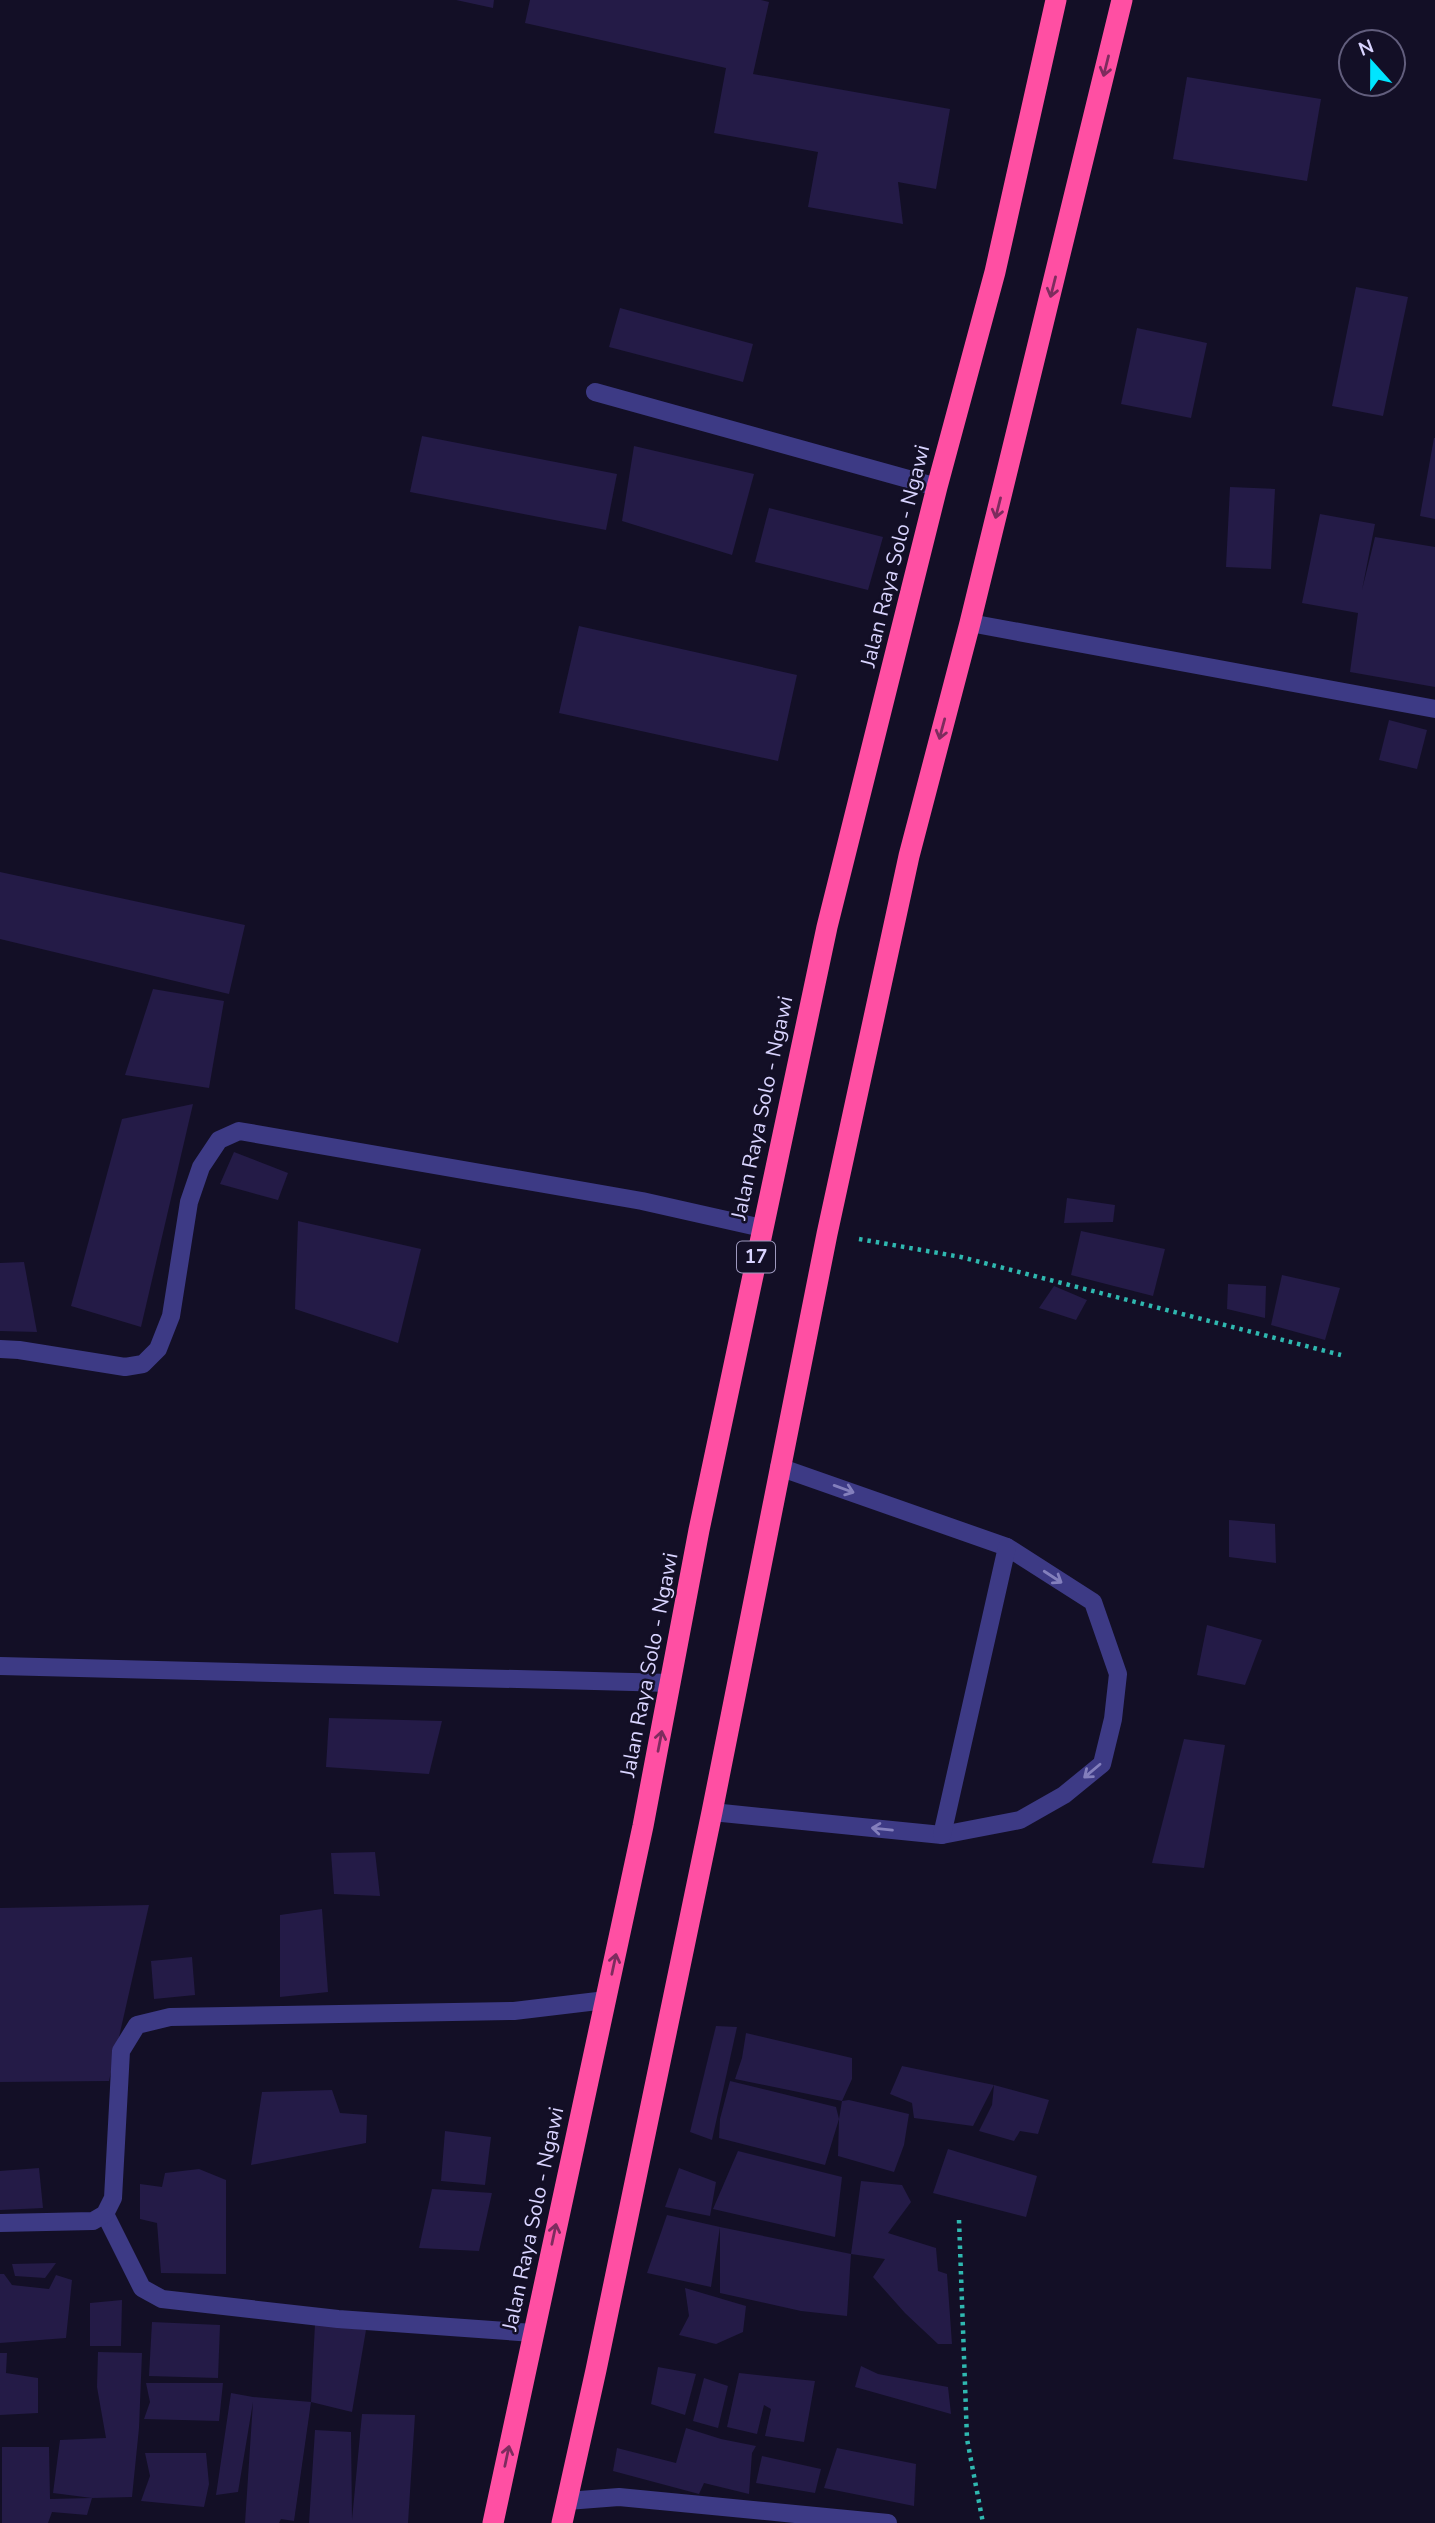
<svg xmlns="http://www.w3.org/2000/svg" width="1435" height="2523" font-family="'Nunito Sans',sans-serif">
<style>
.building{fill:#241b47}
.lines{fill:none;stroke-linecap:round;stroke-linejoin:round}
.path{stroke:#2fb8b0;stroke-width:4.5;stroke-dasharray:3.5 5;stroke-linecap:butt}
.minor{stroke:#3d3a85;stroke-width:18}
.highway{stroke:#ff4fa3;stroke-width:21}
.oneway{stroke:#7d2c5e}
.oneway2{stroke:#837fbc}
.labels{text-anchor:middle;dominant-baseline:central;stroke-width:5;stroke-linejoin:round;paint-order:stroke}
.shield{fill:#130f26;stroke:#9e99be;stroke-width:2}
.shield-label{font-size:19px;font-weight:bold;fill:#d9d4ff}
.street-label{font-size:21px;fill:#d9d4ff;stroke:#130f26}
</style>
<rect width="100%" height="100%" fill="#130f26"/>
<g class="building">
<path d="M456,0H494L493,8Z"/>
<path d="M530,0H761L769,2L753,74L950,109L936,189L898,182L903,224L808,207L818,152L714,133L726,68L525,23Z"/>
<path d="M1187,77L1321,99L1307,181L1173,159Z"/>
<path d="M1356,287L1408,297L1383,416L1332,406Z"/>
<path d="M620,308L753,344L743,382L609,347Z"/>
<path d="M1137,328L1207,343L1191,418L1121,404Z"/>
<path d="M422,436L617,474L606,530L410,492Z"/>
<path d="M1434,438H1435V519L1420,516Z"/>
<path d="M634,446L754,474L732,555L622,521Z"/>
<path d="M1230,487L1275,489L1271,569L1226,567Z"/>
<path d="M769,508L883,537L868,590L755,562Z"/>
<path d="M1320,514L1375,524L1362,590L1375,537L1435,547V687L1350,672L1358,613L1302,603Z"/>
<path d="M579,626L797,675L778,761L559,713Z"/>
<path d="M1389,720L1427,730L1417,769L1379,760Z"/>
<path d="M0,872L245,925L229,994L0,939Z"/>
<path d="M153,989L224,1001L209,1088L125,1075Z"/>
<path d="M193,1104L141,1327L71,1306L122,1119Z"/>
<path d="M234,1152L288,1173L278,1200L220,1184Z"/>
<path d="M1067,1198L1115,1205L1113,1222L1064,1223Z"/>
<path d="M298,1221L421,1249L398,1343L295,1309Z"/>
<path d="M1081,1231L1165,1249L1153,1296L1071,1275Z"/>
<path d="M24,1262L37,1332L0,1331V1263Z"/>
<path d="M1282,1275L1340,1288L1325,1340L1271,1325Z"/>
<path d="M1228,1284L1266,1286L1265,1318L1227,1309Z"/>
<path d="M1054,1286L1087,1300L1076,1320L1039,1308Z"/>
<path d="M1229,1520L1275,1524L1276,1563L1229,1557Z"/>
<path d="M1207,1625L1262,1640L1245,1685L1197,1675Z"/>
<path d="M329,1718L442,1721L429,1774L326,1767Z"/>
<path d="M1184,1739L1225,1745L1204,1868L1152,1863Z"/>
<path d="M375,1852L380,1896L334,1894L331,1853Z"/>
<path d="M149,1905L109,2081L0,2082V1908Z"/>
<path d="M322,1909L328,1992L280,1997V1915Z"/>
<path d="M192,1957L195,1995L154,1999L151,1961Z"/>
<path d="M716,2026L737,2027L712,2140L690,2132Z"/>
<path d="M746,2033L852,2058V2079L842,2101L735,2079L742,2058Z"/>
<path d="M902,2066L994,2085L973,2126L914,2118L912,2103L890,2094Z"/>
<path d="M730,2081L836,2107L839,2119L825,2165L719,2138L720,2119Z"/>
<path d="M994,2085L1049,2100L1038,2134L1020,2131L1014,2141L979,2131L992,2105Z"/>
<path d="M332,2090L340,2113L367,2115L366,2143L251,2165L262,2092Z"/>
<path d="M849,2100L909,2114L904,2145L894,2172L838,2156L839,2119L842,2101Z"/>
<path d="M445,2131L491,2137L485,2185L441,2181Z"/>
<path d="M948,2149L1037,2176L1026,2217L933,2193Z"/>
<path d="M738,2151L842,2177L835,2237L713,2209Z"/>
<path d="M39,2168L43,2208L0,2210V2171Z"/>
<path d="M679,2168L716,2182L710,2216L665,2207Z"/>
<path d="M199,2169L226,2180V2274L161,2273L157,2223L140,2219V2184L162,2187L165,2173Z"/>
<path d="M861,2181L902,2185L911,2202L888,2233L936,2248L938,2271L947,2274L952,2344H938L905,2313L873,2277L885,2259L851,2254Z"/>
<path d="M432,2189L492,2193L479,2251L419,2248Z"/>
<path d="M667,2215L720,2227L711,2287L647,2273Z"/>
<path d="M720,2227L851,2254L847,2316L801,2311L720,2293Z"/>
<path d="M56,2263L45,2278L15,2276L12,2264Z"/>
<path d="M0,2274H4L12,2285L49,2289L56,2275L72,2280L66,2338L0,2343Z"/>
<path d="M685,2288L746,2306L743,2332L716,2344L679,2335L689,2316Z"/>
<path d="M122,2300L121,2346H90V2303Z"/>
<path d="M152,2322L220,2325L218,2378L149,2376Z"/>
<path d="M315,2324L366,2330L352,2412L311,2402Z"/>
<path d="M98,2352L142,2353L139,2428L132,2497L92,2498L53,2493L60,2440L106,2438L97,2387Z"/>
<path d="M0,2353H7L6,2373L38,2378V2413L0,2415Z"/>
<path d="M861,2366L878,2374L948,2387L951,2414L855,2387Z"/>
<path d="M658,2367L696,2374L685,2415L651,2404Z"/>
<path d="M739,2373L815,2381L804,2442L765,2436L771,2409L764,2405L757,2434L727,2427Z"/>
<path d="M704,2378L728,2386L718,2428L693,2421Z"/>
<path d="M146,2383H223L219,2421L144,2419L150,2402Z"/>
<path d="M231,2393L253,2397L311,2402L294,2521L281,2519L279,2523H245L253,2402L238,2492L216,2495Z"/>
<path d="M362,2414L415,2415L408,2523H309L315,2430L351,2432L352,2520Z"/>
<path d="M686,2428L721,2439L756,2446L752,2453L749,2494L704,2483L699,2494L613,2471L617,2448L676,2463Z"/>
<path d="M2,2447H49L50,2499L92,2498L87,2515L52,2512L48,2523H2Z"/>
<path d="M837,2448L916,2464L914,2506L824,2488Z"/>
<path d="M145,2453H206L209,2484L204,2507L141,2501L150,2476Z"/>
<path d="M762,2456L821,2469L815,2493L756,2483Z"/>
</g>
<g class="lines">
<g class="path">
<path d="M859,1239L961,1257L1341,1355"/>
<path d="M959,2220L967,2439L983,2523"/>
</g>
<g class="minor">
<path d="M595,392L937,487"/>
<path d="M970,623L1435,709"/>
<path d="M0,1349L19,1350L125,1367L143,1364L158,1349L171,1316L189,1202L201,1167L219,1140L239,1131L642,1201L762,1228"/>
<path d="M0,1666L671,1683"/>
<path d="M712,1812L942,1835L1020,1820L1064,1795L1102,1764L1113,1719L1118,1674L1093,1602L1007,1547L779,1467"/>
<path d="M942,1835L1007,1547"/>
<path d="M105,2214L142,2288L162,2299L338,2319L533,2333"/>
<path d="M0,2223L93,2221L105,2214L113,2198L121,2051L137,2025L170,2017L514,2011L606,2000"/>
<path d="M567,2501L619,2497L888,2523"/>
</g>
<g class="highway">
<path d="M493,2523L643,1826L699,1530L827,927L937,487L995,272L1056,0"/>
<path d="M562,2523L596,2370L712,1812L827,1234L909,856L970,623L1122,0"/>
</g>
</g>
<defs><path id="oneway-shaft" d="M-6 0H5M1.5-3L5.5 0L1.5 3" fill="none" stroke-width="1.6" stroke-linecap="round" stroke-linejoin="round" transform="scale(1.75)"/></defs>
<g class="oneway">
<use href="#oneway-shaft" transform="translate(1106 66) rotate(104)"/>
<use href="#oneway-shaft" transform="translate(1053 287) rotate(104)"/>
<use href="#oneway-shaft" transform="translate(998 508) rotate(104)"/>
<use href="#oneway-shaft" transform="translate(942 729) rotate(105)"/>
<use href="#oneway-shaft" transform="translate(660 1741) rotate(-79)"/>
<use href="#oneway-shaft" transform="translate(614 1964) rotate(-78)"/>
<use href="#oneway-shaft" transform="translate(554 2234) rotate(-78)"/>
<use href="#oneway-shaft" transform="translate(507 2456) rotate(-78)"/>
</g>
<g class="oneway2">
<use href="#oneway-shaft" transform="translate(844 1489) rotate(20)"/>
<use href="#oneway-shaft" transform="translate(1053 1577) rotate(33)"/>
<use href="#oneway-shaft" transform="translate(1092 1771) rotate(140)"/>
<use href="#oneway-shaft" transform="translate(882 1829) rotate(-174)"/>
</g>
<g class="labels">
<rect class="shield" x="737" y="1241.5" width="38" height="31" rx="5"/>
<g class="shield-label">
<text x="756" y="1257">17</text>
</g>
<g class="street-label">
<text transform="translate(895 556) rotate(-76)">Jalan Raya Solo - Ngawi</text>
<text transform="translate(762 1108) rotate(-78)">Jalan Raya Solo - Ngawi</text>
<text transform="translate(649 1665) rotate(-79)">Jalan Raya Solo - Ngawi</text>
<text transform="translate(533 2219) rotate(-78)">Jalan Raya Solo - Ngawi</text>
</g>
</g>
<g transform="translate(1372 63) rotate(339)"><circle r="33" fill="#130f26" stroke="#625e7d" stroke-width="2"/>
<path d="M0-5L12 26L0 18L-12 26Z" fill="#00e5ff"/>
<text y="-10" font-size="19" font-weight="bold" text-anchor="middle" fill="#d9d4ff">N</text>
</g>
</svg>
